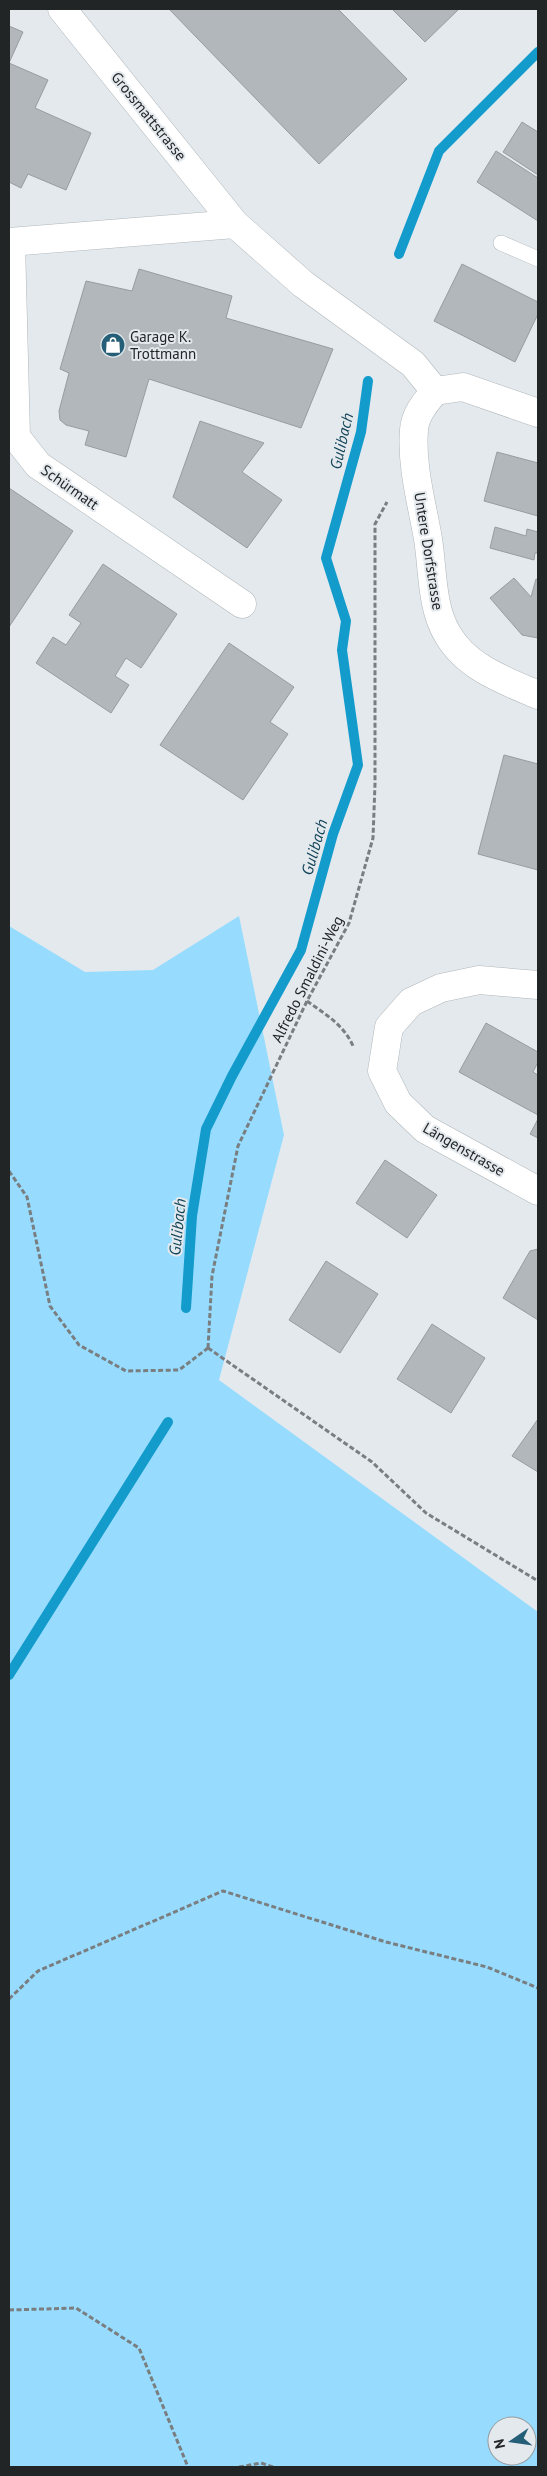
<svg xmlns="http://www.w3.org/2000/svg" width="547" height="2476" font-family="'PT Sans',sans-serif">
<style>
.green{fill:#97dcfe;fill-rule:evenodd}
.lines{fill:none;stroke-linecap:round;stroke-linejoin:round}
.stream{stroke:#139bcc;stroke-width:10}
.building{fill:#b1b7ba;stroke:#979c9f}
.lane-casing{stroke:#b1b7ba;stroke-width:16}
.street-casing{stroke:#b1b7ba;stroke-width:29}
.path{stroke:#797e80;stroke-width:3;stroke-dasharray:5 2.5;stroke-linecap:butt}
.lane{stroke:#fff;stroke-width:15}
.street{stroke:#fff;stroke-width:28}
.labels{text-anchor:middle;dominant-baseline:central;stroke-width:4;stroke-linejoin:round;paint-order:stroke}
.street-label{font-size:15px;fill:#222526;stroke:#e3e9ed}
.poi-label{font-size:15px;fill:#222526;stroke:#e3e9ed;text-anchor:start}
.water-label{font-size:16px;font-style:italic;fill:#124358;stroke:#e3e9ed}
</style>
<rect width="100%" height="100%" fill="#e3e9ed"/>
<path class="green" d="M239,916L284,1135L219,1380L538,1612V2467H9V926L85,972L153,970ZM497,2426H527V2456H497Z"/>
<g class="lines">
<g class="stream">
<path d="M399,254L439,151L538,52"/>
<path d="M186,1308L192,1216L206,1129L232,1076L301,950L333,834L358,765L342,650L346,621L326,558L361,432L368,381"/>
<path d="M9,1675L168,1422"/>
</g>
</g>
<g class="building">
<path d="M169,9H338L407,79L319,164Z"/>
<path d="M392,9H459L425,42Z"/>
<path d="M9,26L23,32L9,63L48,80L35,108L91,133L66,190L28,174L21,188L9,182Z"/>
<path d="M522,122L538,132V175L503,152Z"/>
<path d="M496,151L538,178V221L477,182Z"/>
<path d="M462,264L538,302V314L515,362L434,321Z"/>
<path d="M139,269L232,296L226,318L333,349L301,428L149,379L126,457L85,445L89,431L66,425L60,420L59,411L69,373L60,369L86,281L132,291Z"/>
<path d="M200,421L264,443L242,472L282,500L247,548L173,497Z"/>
<path d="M497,452L538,463V516L484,501Z"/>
<path d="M9,488L73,531L9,627Z"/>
<path d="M495,527L526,536L527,529L538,532V553H535L534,560L490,548Z"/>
<path d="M103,564L177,614L141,668L126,658L115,676L129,685L111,713L36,663L53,637L66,645L81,623L69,615Z"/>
<path d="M514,578L531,597L536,579L538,580V638L522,635L490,598Z"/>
<path d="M229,643L294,687L270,722L288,734L243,800L160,745Z"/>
<path d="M504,755L538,764V870L478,854Z"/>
<path d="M486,1023L538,1052V1062L533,1072L538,1075V1115L459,1072Z"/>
<path d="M538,1119V1138L530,1134Z"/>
<path d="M385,1160L437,1195L407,1238L356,1203Z"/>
<path d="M538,1249V1320L503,1298L530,1251Z"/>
<path d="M326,1261L378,1294L340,1353L289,1320Z"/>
<path d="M432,1324L485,1358L451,1413L397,1379Z"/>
<path d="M538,1419V1472L512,1456Z"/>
</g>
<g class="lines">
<defs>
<path id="lane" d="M501,243L538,259"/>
<g id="street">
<path d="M62,9L235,224L303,284L413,364L435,391"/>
<path d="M9,242L235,224"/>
<path d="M11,243L16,437L38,465L242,604"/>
<path d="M435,391C426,402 415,414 414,430C411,466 422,504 428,539C433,570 431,608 448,635C467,668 506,681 538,695"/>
<path d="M435,391L463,387L538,413"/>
<path d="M538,985L479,980L441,988L411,1002L389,1027L382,1071L398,1103L425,1129L538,1191"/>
</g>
</defs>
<use href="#lane" class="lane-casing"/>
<use href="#street" class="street-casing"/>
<g class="path">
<path d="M307,1001C325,1014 344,1025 353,1046"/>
<path d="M9,1171L27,1197L50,1306L79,1345L126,1371L179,1370L208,1348"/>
<path d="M208,1348L212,1276L238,1146L307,1001L349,923L373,838L375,784V524L387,502"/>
<path d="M208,1348L372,1462L426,1513L538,1581"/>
<path d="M9,1999L38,1971L223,1891L386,1942L487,1967L538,1988"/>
<path d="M9,2310L76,2308L139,2348L188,2467"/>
<path d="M239,2467L261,2463L273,2467"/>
</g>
<use href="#lane" class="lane"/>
<use href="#street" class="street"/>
</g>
<defs>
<symbol id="shop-disc" viewBox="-11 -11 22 22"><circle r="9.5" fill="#245e77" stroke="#e3e9ed"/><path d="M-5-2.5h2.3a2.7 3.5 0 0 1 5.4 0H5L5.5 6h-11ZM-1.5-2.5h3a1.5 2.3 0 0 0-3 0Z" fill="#fff"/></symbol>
</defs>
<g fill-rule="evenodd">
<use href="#shop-disc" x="99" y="331" width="28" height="28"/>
</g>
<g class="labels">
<g class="street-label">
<text transform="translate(149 116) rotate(51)">Grossmattstrasse</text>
<text transform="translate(70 487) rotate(35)">Schürmatt</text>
<text transform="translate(429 551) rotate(81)">Untere Dorfstrasse</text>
<text transform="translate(307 979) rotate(-63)">Alfredo Smaldini-Weg</text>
<text transform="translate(464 1149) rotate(30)">Längenstrasse</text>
</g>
<g class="poi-label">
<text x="130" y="336">Garage K.<tspan x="130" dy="17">Trottmann</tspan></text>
</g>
<g class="water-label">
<text transform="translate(341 441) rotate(-77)">Gulibach</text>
<text transform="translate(314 847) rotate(-74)">Gulibach</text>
<text transform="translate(177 1227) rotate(-84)">Gulibach</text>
</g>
</g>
<rect width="547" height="2476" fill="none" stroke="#222526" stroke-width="20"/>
<g transform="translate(512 2441) rotate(257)"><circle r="24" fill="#e3e9ed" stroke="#969b9d"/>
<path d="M0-4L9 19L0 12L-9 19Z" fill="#245e77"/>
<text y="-8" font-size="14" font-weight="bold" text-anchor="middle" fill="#222526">N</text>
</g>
</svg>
